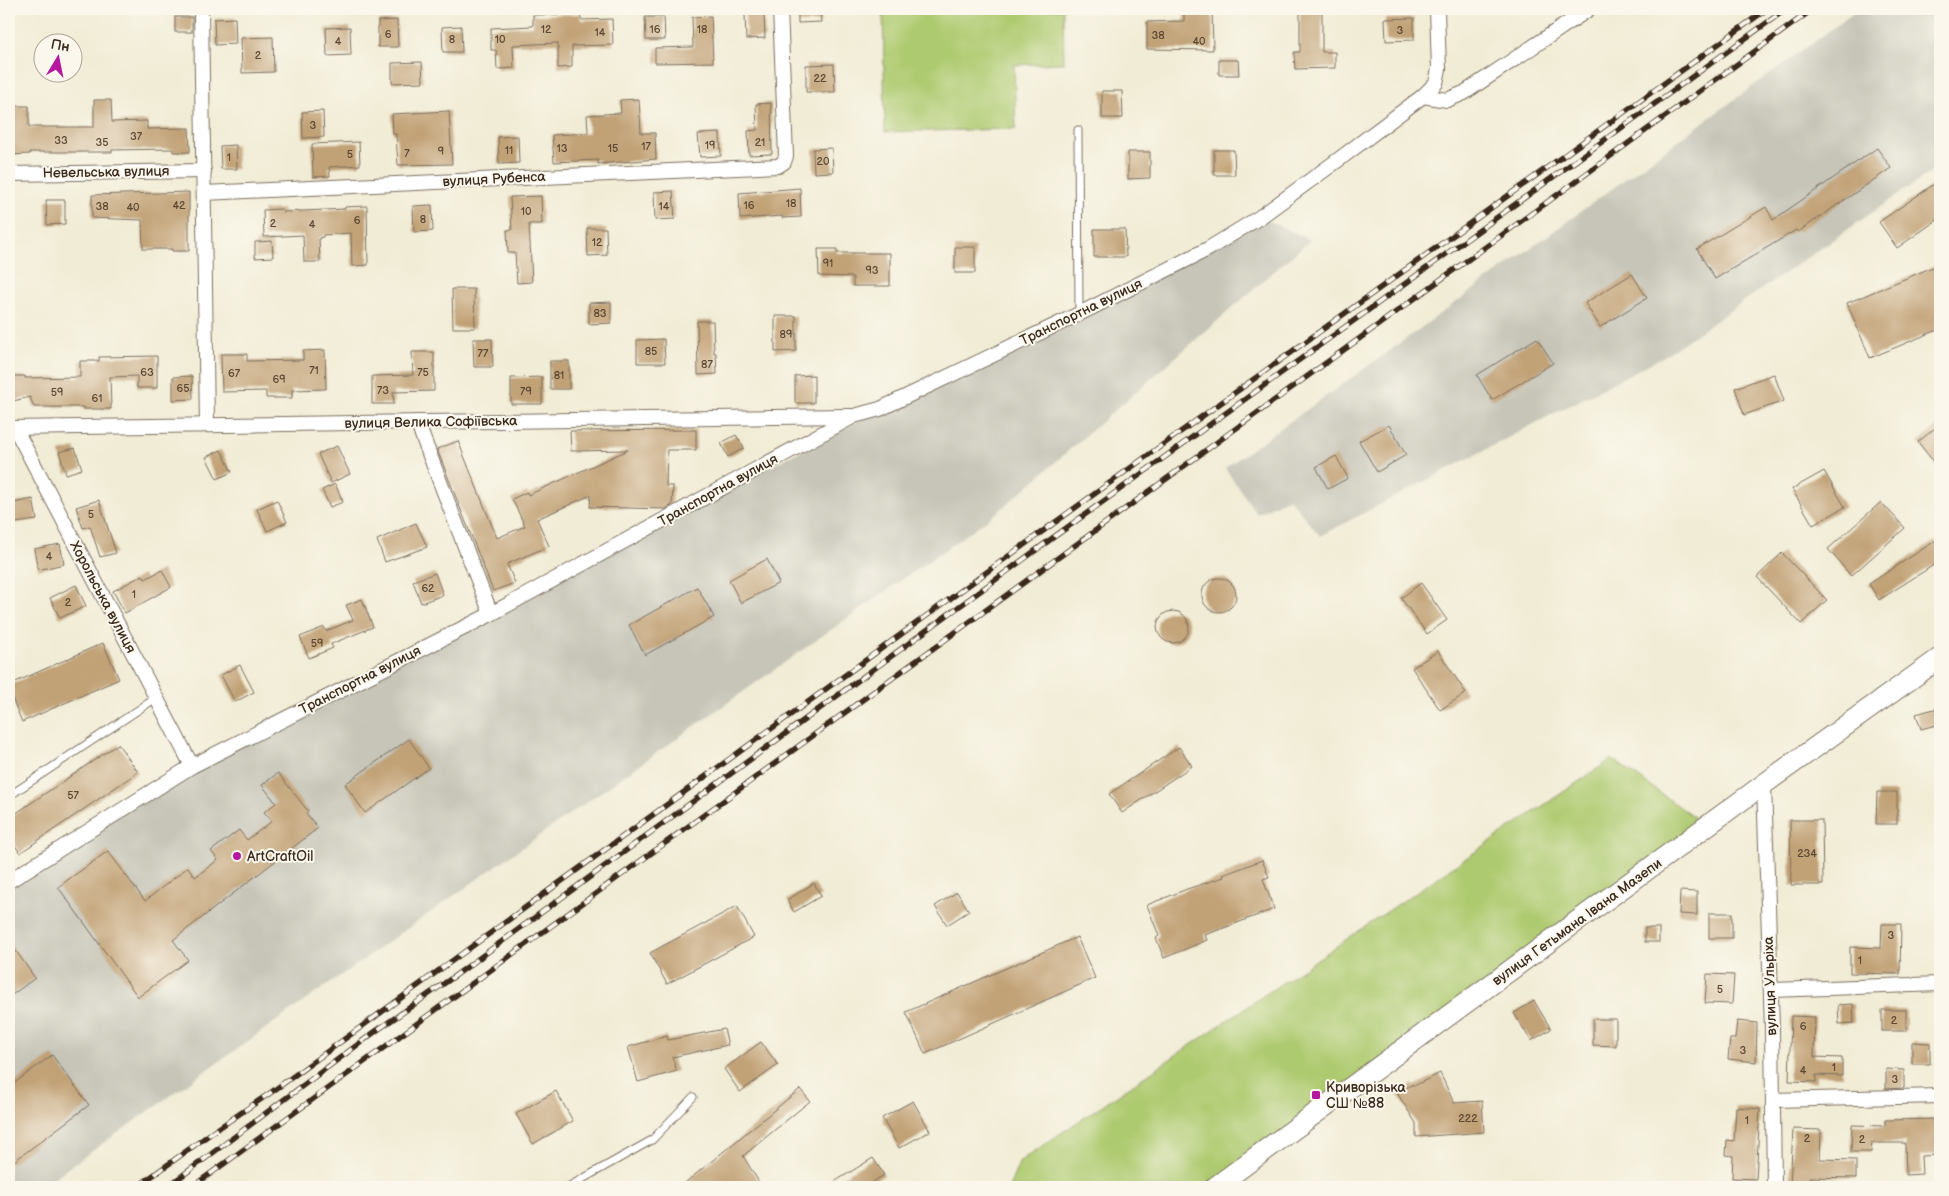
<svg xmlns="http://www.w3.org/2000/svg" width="1949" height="1196" font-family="'Balsamiq Sans',sans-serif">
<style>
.industrial{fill:#c6c5b8}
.green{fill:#aeca70;stroke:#747a47}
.building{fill:#c1a176}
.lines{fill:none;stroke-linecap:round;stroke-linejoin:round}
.lane-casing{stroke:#7b6e5e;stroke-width:9}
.street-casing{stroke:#7b6e5e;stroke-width:16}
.secondary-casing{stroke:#7b6e5e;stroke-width:22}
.lane{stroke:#fff;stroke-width:7}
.street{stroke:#fff;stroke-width:14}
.secondary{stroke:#fff;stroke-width:20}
.rail-casing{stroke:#3b2a1e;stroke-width:5.5}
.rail{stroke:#fbf7ec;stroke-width:4;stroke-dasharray:11;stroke-linecap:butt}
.poi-dot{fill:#b5179e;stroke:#fbf7ec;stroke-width:2}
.labels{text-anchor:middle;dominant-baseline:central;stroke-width:4;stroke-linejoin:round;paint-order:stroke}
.number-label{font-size:11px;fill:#5c4834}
.street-label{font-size:14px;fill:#3b2a1e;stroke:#fbf7ec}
.poi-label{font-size:14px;fill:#3b2a1e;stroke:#fbf7ec;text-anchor:start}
</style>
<rect width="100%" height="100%" fill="#fbf7ec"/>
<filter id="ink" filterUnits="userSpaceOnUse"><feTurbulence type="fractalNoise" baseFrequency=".02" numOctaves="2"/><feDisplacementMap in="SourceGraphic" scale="10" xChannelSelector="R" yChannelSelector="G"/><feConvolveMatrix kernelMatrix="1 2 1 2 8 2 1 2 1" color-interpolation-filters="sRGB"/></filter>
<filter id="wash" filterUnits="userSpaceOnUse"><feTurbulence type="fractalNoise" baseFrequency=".0096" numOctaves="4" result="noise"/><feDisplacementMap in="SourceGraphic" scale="20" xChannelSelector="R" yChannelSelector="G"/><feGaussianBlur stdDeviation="1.12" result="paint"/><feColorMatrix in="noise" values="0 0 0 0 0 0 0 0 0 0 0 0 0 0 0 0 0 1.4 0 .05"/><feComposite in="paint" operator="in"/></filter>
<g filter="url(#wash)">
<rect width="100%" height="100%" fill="#f1ecd5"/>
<g class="industrial">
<path d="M1859,9H1940V166L1664,356L1320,536L1289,498L1257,514L1225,468L1385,354Z"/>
<path d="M1260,217L1310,240L998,512L41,1187H9V881L192,766L881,409Z"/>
</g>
<g class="green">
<path d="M883,9H1063L1064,63L1014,65L1016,129L885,132Z"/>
<path d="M1612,759L1708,827L1218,1187H1009L1020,1161Z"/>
</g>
<g id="blocks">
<g class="building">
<path d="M798,9H820L821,22L798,23Z"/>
<path d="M1184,9H1212L1213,50L1147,49V22L1184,21Z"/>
<path d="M1300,9H1322V52H1335V68L1295,69L1294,52H1300Z"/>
<path d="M580,14L581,20L612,19L613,45L572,46V67L558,68V43L513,45L514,68L497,69L496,50H491V28L533,26V15Z"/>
<path d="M745,14H764L765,38L746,39Z"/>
<path d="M711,16L713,62L655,63V48L693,47L692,17Z"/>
<rect x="175" y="17" width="17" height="15"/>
<path d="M645,17H664L665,40H646Z"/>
<path d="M235,18L236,44L215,45L214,19Z"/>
<path d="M1414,18V40L1386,41L1385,19Z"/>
<path d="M397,20L398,47H378V21Z"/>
<path d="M461,26L462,52H443L442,27Z"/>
<path d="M350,27L351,55L327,56L326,28Z"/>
<path d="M273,37L274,72L242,73L241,38Z"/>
<path d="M1219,60H1238L1239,75H1219Z"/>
<path d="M422,62L423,82L392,83V63Z"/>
<path d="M834,64L835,92H806V65Z"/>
<path d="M1102,91H1122L1123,118H1102Z"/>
<path d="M639,99L641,133H655L656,159L598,164V160L554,162L552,135L588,133L587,115L621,113L620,100Z"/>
<path d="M94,100H111L112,122L147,121V129L189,128L190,152H173V149L112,150V152H30V154L9,155V128H12V106H29V127H94Z"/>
<path d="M771,103L772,154L749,155L748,131L757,130L756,104Z"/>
<path d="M323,111L324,137L303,138L302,112Z"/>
<path d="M449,111L452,164L398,165L396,134H393L392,114Z"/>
<path d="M720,133L721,156L700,157L698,134Z"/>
<path d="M518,136L519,163L499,164L498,137Z"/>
<path d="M359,142L360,165L329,167L330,176L313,177L312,144Z"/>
<path d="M236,145L237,169H221L220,146Z"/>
<path d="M832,148L833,172L814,173L813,149Z"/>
<path d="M1877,148L1891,168L1798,232L1796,230L1715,279L1697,249L1766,207L1773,220Z"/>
<path d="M1214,150H1234L1235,175H1214Z"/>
<path d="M1128,152H1150V178L1128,179Z"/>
<path d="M1940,180V218L1897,248L1879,222Z"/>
<path d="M800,188L801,217L782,218V216L740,219L739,193Z"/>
<path d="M673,191L675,219L655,220L654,192Z"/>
<path d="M189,192V251H172V249H143L142,220L92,218V195Z"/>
<path d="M541,196L542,224H529L532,282L517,283L515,253H508L507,230H512L510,197Z"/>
<path d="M46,200H65V224L47,225Z"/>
<path d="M432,205L433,231L414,232L413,206Z"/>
<path d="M367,206L368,265L352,266L351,233L323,235V237L319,238L320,262H304L303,235L264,237L263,210L282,209L283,212L345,209V207Z"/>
<path d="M587,228H606L607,255L588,256Z"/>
<path d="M1094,229H1125L1126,257H1094Z"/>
<path d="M272,241L273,257L255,258V242Z"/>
<rect x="955" y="247" width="20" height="26"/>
<path d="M818,249H837V253H890V286H853V277L819,276Z"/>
<path d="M1940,264V329L1870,358L1847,303Z"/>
<path d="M1632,274L1647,298L1600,327L1585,303Z"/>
<path d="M452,289H474L475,328H453Z"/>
<path d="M611,302V323L589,324V303Z"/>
<path d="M775,316H796V351L775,352Z"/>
<path d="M697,321H713L714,353H716L717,374L698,375Z"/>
<path d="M1537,338L1553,363L1492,400L1477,375Z"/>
<path d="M473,339H492L493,367H474Z"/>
<path d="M664,339L665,363H637V340Z"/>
<path d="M325,350L326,389L292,390V398H266V391L222,392L221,354H247V361L303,360V351Z"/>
<path d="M412,352H434V391L393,392L394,404H372V376L413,375Z"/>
<path d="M157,356V388H137V376L110,377L111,409H84V407H34L30,397L9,402V376H25V378L80,377V361H99V357Z"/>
<rect x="550" y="361" width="19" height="28"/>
<path d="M1774,374L1784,401L1744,415L1735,388Z"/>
<path d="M814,375V403H795V376Z"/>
<path d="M192,376L193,399L173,400V377Z"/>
<path d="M542,377V404H511V378Z"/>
<path d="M1940,424V470L1918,442Z"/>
<path d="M1389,425L1406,455L1377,472L1359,441Z"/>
<path d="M696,430V450H667L666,486H673L672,505L666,509L590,507L591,495L537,519L549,546L507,564L515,583L493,591L437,449L458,441L497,538L525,526L512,499L527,492L528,495L628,450L571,451L570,431Z"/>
<path d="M736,435L744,448L728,457L721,443Z"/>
<path d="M337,446L350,474L331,483L318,454Z"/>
<path d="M75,448L82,469L66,474L59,452Z"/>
<path d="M221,450L232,472L217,479L206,457Z"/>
<path d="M1336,456L1348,478L1328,489L1316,467Z"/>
<path d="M1824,471L1845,507L1813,525L1792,489Z"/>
<path d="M335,484L343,502L330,507L322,490Z"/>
<path d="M33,499L37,520L9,524V504Z"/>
<path d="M99,500L116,553L100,557L90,526L83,528L76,507Z"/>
<path d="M277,500L287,522L267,531L257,509Z"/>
<path d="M1881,502L1905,528L1851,576L1828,549Z"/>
<path d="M416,523L427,547L385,562L377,540Z"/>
<path d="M1935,541L1940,549V561L1879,600L1869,584Z"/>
<path d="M60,544L64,564L38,570L34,549Z"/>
<path d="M1782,553L1827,600L1801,624L1757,577Z"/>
<path d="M767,559L779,583L741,603L729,580Z"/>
<path d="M162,570L171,587L125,613L113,591L143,575L145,579Z"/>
<path d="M435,573L443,595L421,603L413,581Z"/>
<circle cx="1219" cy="595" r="17"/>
<path d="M1421,583L1447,620L1427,634L1401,598Z"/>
<path d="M76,585L86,606L60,618L50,598Z"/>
<path d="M697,587L714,617L645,655L629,625Z"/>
<path d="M362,599L373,627L331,644L333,648L309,658L300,637L324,627L326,631L353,620L346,605Z"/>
<circle cx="1173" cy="627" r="16"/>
<path d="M103,643L119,679L22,722L9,691V685Z"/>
<path d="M1438,651L1466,693L1440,710L1412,668Z"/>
<path d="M240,665L254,692L235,702L221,675Z"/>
<path d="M1938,708L1940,724L1921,729L1916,714Z"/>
<path d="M409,739L429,768L365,813L345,784Z"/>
<path d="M118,744L138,772L20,853L9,836V818Z"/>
<path d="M1179,747L1192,766L1122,813L1109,794Z"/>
<path d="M278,773L308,811L306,813L318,828L173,940L188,960L138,997L58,887L108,851L145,901L188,867L195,877L218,860L211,851L239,830L247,840L272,821L264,812L276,803L262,785Z"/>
<path d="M1877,792H1897V824H1876Z"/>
<path d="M1790,820H1822L1823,885H1791Z"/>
<path d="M1262,860L1269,877L1263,879L1274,909L1205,935L1207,940L1164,958L1156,938L1159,936L1147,905L1187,889L1224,877L1223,875Z"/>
<path d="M814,883L821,896L794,912L787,900Z"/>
<path d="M1680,891L1697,892V915L1679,914Z"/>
<path d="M957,892L969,911L947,925L935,906Z"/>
<path d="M737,906L754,937L667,984L650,953Z"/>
<rect x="1709" y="913" width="23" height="25"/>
<path d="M1882,924H1901L1900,974L1850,973V947L1881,948Z"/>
<rect x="1645" y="928" width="14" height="14"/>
<path d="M1077,937L1095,978L925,1054L906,1012Z"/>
<path d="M9,941L35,978L9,997Z"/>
<path d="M1707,974L1734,975L1732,1004L1705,1003Z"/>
<path d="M1534,1001L1551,1029L1531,1041L1514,1013Z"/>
<path d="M1853,1004L1854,1023L1839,1024L1838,1005Z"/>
<rect x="1882" y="1010" width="24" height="21"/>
<path d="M1791,1016L1815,1017L1814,1057L1842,1058V1076L1816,1075V1082L1789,1081Z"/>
<path d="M1593,1019H1616V1046L1593,1045Z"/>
<path d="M1737,1021L1757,1023L1756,1062L1728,1059L1730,1039H1735Z"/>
<path d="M724,1029L728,1045L672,1057L677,1071L638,1082L628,1047L667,1036L668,1040Z"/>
<path d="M761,1042L778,1065L740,1092L724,1069Z"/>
<path d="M1912,1042L1930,1043V1064H1912Z"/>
<path d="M52,1055L89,1105L9,1165V1087Z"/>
<path d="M1886,1069L1904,1070V1088L1886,1089Z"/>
<path d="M1440,1073L1454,1103L1482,1101L1484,1132L1416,1137V1123L1397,1093L1413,1084L1414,1086Z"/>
<path d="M800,1089L810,1101L743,1156L762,1187H680Z"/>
<path d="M556,1091L573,1121L533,1144L516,1114Z"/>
<path d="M913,1101L930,1131L899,1148L882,1118Z"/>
<path d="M1736,1107L1760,1109L1756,1179L1732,1178L1733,1156L1726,1155L1727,1140L1734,1141Z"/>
<path d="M1940,1119V1155L1921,1156L1922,1174L1906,1175L1905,1143H1872L1871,1152H1851L1852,1125L1885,1126V1120Z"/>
<path d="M1793,1129L1821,1130L1820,1159L1856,1160V1178L1809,1177V1187H1790Z"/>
<path d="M873,1158L884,1175L865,1187H826Z"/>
</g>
</g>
</g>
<g filter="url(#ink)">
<use href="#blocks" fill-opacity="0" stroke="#7b6e5e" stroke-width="1"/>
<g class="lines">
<defs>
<g id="lane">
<path d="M1078,130L1079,314"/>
<path d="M9,796L156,698"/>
<path d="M568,1187L652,1140L693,1097"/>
</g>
<g id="street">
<path d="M201,9L207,425"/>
<path d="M1423,96L1447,100L1464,93L1589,9"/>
<path d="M9,174L204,171"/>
<path d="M204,193L778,166L784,162L786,156L780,9"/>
<path d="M417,422L491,614"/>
<path d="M9,428L850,416"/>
<path d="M15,428L192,766"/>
<path d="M1764,784L1772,1028L1774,1187"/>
<path d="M9,881L192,766L491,614L854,416L880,409L1079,314L1208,249L1260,217L1338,160L1423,96L1436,83L1439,69L1437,9"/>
<path d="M1771,990L1940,984"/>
<path d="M1773,1100L1940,1096"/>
</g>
<path id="secondary" d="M1215,1187L1764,784L1940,658"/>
</defs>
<use href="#lane" class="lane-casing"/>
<use href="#street" class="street-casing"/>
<use href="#secondary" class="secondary-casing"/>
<use href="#lane" class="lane"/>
<use href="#street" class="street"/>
<use href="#secondary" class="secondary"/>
<defs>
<g id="rail">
<path d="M137,1187L210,1134L273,1091L1050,526L1767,9"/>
<path d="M167,1187L376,1031L452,978L1058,534L1786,9"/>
<path d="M192,1187L1813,9"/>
</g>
</defs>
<use href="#rail" class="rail-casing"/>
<use href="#rail" class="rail"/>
</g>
</g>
<g class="poi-dot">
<circle cx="237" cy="856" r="5"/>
<rect x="1311" y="1090" width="10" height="10" rx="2.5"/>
</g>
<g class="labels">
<g class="number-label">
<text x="546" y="29">12</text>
<text x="655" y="29">16</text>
<text x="702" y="29">18</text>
<text x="1400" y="30">3</text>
<text x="600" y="32">14</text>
<text x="388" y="34">6</text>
<text x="1158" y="35">38</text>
<text x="452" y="39">8</text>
<text x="500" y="39">10</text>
<text x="338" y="41">4</text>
<text x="1199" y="41">40</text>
<text x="258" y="55">2</text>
<text x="820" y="78">22</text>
<text x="313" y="125">3</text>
<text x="136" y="136">37</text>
<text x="61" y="140">33</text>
<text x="102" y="142">35</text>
<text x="760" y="142">21</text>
<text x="710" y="145">19</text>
<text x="646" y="146">17</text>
<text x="562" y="148">13</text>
<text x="613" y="148">15</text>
<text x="509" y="150">11</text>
<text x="441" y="151">9</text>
<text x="407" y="153">7</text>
<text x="350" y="154">5</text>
<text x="229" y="157">1</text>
<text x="823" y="161">20</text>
<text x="791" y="203">18</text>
<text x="179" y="205">42</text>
<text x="749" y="205">16</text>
<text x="102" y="206">38</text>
<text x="664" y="206">14</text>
<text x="133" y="207">40</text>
<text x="526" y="211">10</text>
<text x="423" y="219">8</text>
<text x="357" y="220">6</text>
<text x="273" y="223">2</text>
<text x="312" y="224">4</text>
<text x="597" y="242">12</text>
<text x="828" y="263">91</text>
<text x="872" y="270">93</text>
<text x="600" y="313">83</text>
<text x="786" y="334">89</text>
<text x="651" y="351">85</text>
<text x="483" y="353">77</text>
<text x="707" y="364">87</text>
<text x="314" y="370">71</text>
<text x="147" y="372">63</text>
<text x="423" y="372">75</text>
<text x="234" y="373">67</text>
<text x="559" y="375">81</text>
<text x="279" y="379">69</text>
<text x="183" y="388">65</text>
<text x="383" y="390">73</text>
<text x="526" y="391">79</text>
<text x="57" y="392">59</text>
<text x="97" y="398">61</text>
<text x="91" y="514">5</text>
<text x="49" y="556">4</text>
<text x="428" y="588">62</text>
<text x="134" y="594">1</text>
<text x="68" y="602">2</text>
<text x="317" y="643">59</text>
<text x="73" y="795">57</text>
<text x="1807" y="853">234</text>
<text x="1891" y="935">3</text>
<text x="1860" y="960">1</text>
<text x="1720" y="989">5</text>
<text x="1894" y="1020">2</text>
<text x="1803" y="1026">6</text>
<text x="1743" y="1050">3</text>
<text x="1834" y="1067">1</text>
<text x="1803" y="1070">4</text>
<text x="1895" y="1079">3</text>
<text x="1468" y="1118">222</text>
<text x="1747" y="1120">1</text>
<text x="1807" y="1138">2</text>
<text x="1862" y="1139">2</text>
</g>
<g class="street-label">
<text transform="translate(106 172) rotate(-1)">Невельська вулиця</text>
<text transform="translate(494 179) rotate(-3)">вулиця Рубенса</text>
<text transform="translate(1081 312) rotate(-26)">Транспортна вулиця</text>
<text transform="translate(431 422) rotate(-1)">вулиця Велика Софіївська</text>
<text transform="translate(718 490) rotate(-29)">Транспортна вулиця</text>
<text transform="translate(103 597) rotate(62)">Хорольська вулиця</text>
<text transform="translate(360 680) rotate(-27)">Транспортна вулиця</text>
<text transform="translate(1577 922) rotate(-36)">вулиця Гетьмана Івана Мазепи</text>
<text transform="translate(1770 986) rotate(-92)">вулиця Ульріха</text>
</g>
<g class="poi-label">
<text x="247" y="856">ArtCraftOil</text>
<text x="1326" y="1087">Криворізька<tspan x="1326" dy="16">СШ №88</tspan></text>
</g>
</g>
<rect width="1949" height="1196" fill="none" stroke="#fbf7ec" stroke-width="30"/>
<g transform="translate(58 58) rotate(10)"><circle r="24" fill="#fbf7ec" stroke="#aea59a"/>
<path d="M0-4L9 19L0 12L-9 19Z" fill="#b5179e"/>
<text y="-8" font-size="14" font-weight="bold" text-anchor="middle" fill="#3b2a1e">Пн</text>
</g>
</svg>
